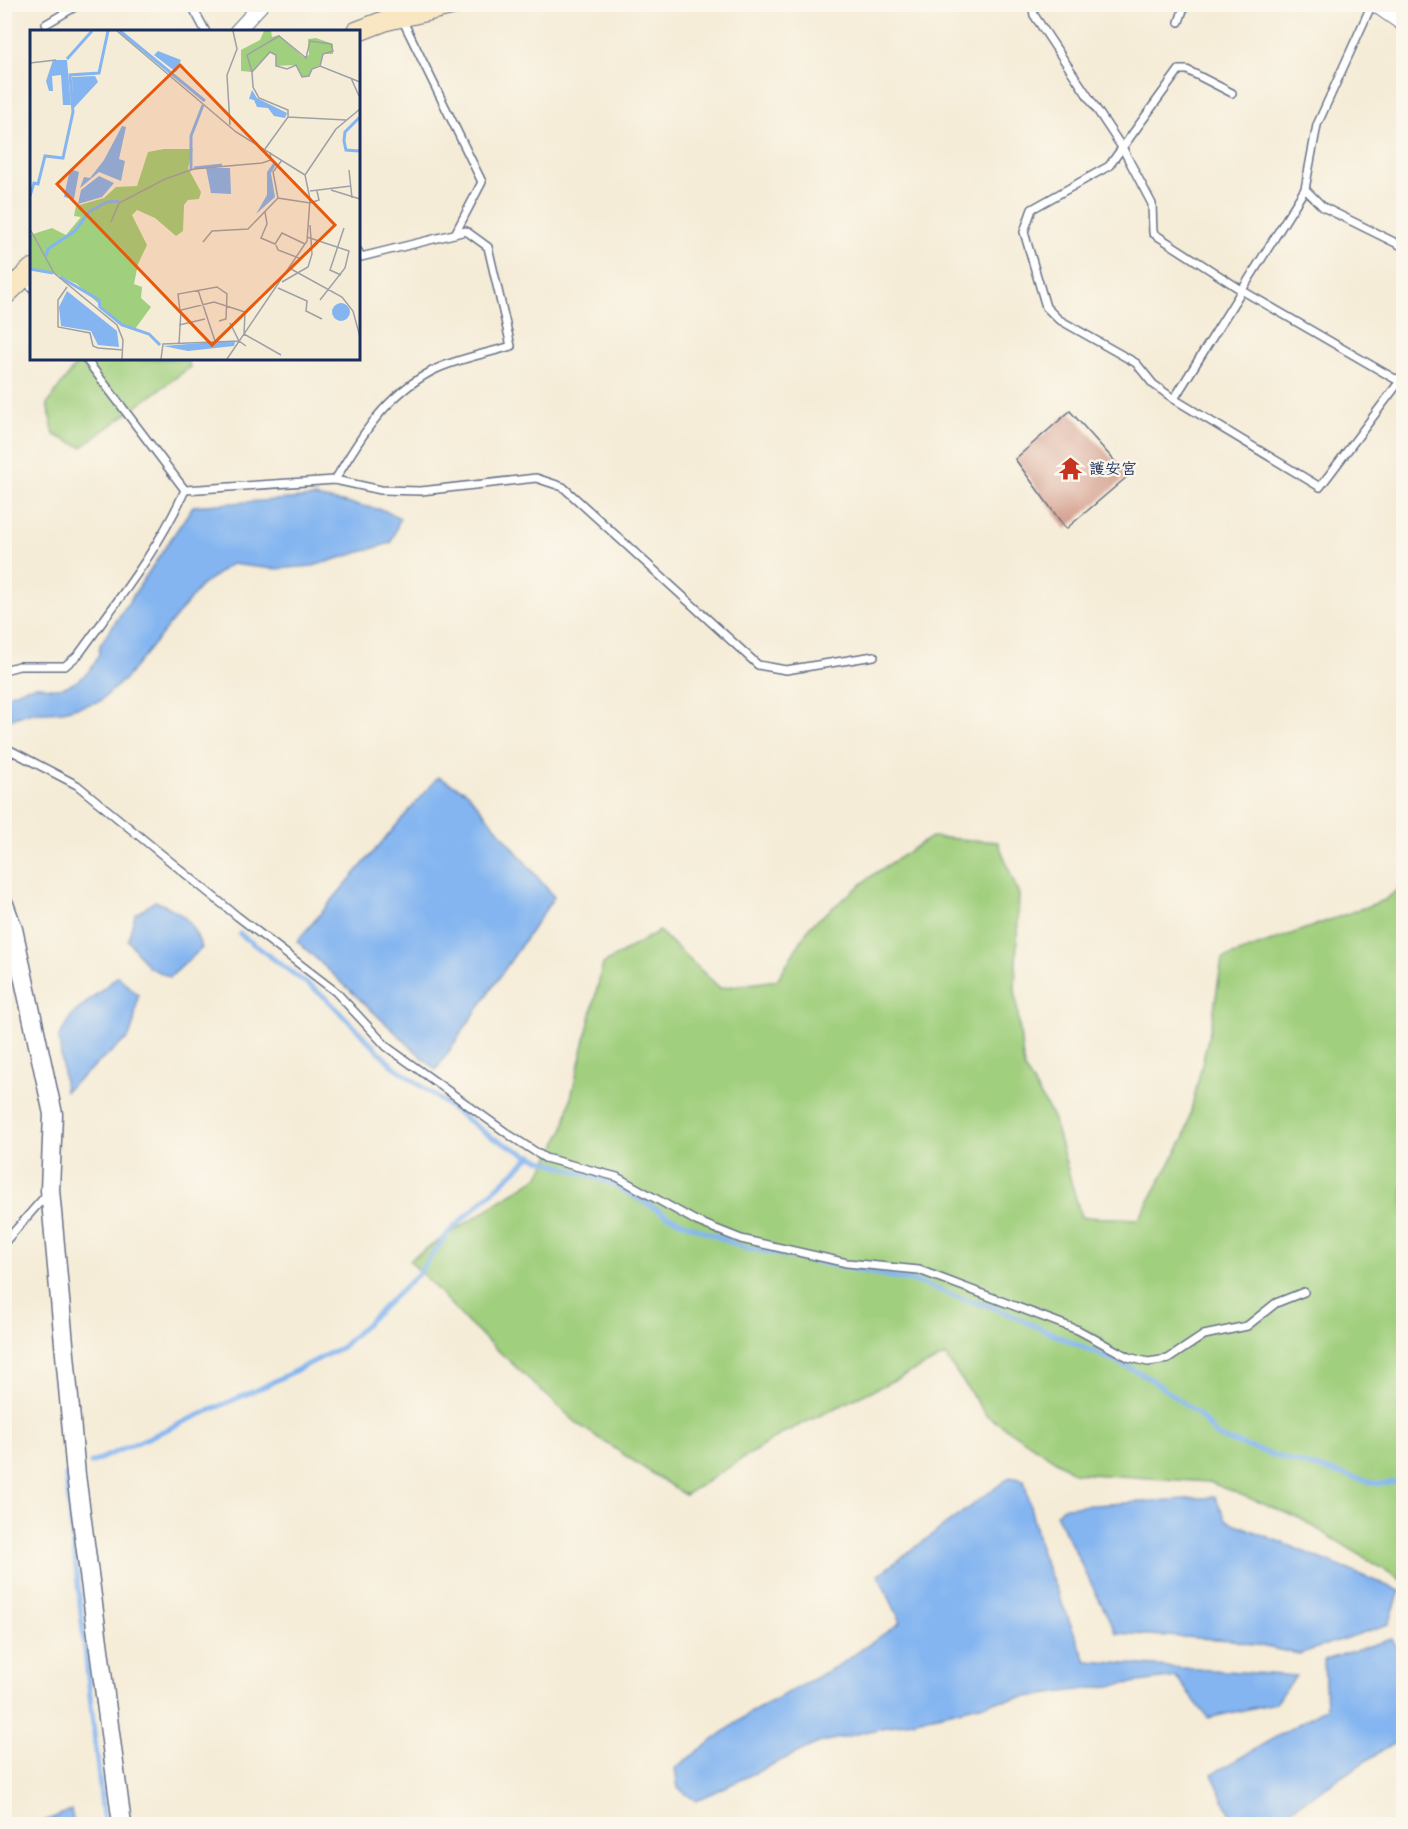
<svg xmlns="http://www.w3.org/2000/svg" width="1408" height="1829" font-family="Delius,'LXGW WenKai TC',sans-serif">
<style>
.green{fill:#a0cf7d;stroke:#5e7f6e;stroke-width:1.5}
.water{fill:#84b5f0;stroke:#5072a7;stroke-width:1.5}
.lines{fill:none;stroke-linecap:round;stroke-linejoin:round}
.stream{stroke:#84b5f0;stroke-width:5}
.building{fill:#d29a88}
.service-casing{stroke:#677188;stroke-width:10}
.minor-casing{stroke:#677188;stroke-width:16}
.tertiary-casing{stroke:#677188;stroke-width:21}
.secondary-casing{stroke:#677188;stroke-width:22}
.service{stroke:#fff;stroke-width:7}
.minor{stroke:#fff;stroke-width:14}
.tertiary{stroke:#fff;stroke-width:18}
.secondary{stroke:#f9e7c3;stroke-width:20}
.labels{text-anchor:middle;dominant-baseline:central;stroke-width:4.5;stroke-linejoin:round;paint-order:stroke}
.poi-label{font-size:16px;fill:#1b2f5e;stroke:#fbf7ec;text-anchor:start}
.inset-river{fill:none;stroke:#84b5f0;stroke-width:3}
.inset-road{fill:none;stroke:#9ea0a7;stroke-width:1.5}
.view{fill:#e8590c;fill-opacity:0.15;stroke:#e8590c;stroke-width:3}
.inset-edge{fill:none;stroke:#1b2f5e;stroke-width:3}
</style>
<rect width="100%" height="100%" fill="#fbf7ec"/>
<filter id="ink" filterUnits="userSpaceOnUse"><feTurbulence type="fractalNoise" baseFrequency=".0167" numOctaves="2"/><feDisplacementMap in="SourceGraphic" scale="12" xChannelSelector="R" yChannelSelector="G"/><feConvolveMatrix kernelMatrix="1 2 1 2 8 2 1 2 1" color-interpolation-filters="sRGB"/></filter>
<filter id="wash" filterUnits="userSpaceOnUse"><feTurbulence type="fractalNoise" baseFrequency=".008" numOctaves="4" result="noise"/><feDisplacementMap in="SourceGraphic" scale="24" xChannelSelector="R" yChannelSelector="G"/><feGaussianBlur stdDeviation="1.35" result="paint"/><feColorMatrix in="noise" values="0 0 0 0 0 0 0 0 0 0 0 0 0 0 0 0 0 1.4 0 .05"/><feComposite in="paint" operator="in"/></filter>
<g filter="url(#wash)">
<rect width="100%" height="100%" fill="#f5ecd7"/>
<g class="green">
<path d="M80,359H187L190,367L82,447L54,435L47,404Z"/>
<path d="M931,837L998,842L1019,895L1015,988L1024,1068L1053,1117L1081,1217L1139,1219L1185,1136L1212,1022L1222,959L1385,900L1403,885V1581L1301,1519L1209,1482L1074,1473L986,1415L945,1356L783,1433L685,1495L579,1425L469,1324L409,1260L539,1176L563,1131L603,964L659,931L720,988L777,980L810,926L874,874Z"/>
</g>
<g class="water">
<path d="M315,497L383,510L400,518L391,543L313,566L274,569L231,564L201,586L126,678L100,701L63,711L29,713L5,721V696C14,693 25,687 36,686C40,685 45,688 49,688C74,690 99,669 100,645L193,506Z"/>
<path d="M438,777L466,791L554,897L436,1070L297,941Z"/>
<path d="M155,901C182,912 191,919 202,948L170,977L148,967L128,940L135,915Z"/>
<path d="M118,976L138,995L134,1022L129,1037L65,1091L59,1037L72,1015Z"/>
<path d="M1010,1477L1024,1480L1041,1553L1086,1661L1296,1676L1275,1703L1208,1718L1176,1677L997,1701L818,1743L696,1801L678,1788L675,1768L750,1713L839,1665L901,1622L878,1575Z"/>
<path d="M1215,1497L1226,1520L1400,1591L1389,1624L1299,1654L1232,1640L1116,1633L1056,1514L1064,1507Z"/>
<path d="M1392,1639L1403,1657V1737L1268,1824H1235L1212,1774L1326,1708L1324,1660Z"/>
<path d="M71,1810L74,1824H38Z"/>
</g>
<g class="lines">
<g class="stream">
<path d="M240,934L326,998L391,1064L491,1137L530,1156L613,1184L668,1216L742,1247L917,1282L966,1300L993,1307L1145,1375L1197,1413L1218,1437L1295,1462L1379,1484L1404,1481"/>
<path d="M91,1463L265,1386L342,1347L418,1274L448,1233L532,1155"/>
<path d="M66,1475L104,1824"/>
</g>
</g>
<g id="blocks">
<path class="building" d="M1070,411L1128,476L1066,529L1015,459Z"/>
</g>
</g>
<g filter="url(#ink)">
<use href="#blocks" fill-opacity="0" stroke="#677188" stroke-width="1.5"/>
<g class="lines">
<defs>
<g id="service">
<path d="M191,4L206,32"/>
<path d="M1032,4L1034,15L1123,149L1152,204L1153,233L1243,291L1395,379L1404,377"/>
<path d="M402,19L482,182L455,234"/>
<path d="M1179,22L1185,4"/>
<path d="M46,24L80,4"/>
<path d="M1232,93L1187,70H1179L1109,166L1032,209L1024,232L1046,307L1058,319L1136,363L1153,384L1174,399L1320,487L1403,377"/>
<path d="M1305,189L1323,207L1404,247"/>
<path d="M4,276L23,277L32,288"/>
<path d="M1174,399L1305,189L1317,125L1372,4"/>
<path d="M335,480C361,436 385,396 432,371C455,359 486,354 511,346L488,247L466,231L361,257L358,251"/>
<path d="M185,490L335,480L381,490L421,491L536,478L563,487L758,665L786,670L874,656"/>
<path d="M4,670L19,666H65L79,654C117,601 159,549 185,490L85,358"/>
<path d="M4,768L10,750L77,785L237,916L336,992L387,1047L511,1136L545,1158L617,1177L696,1221L741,1239L847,1263L919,1270L1078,1330L1128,1357L1148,1362L1168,1359L1204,1335L1247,1326L1276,1303L1304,1292"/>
<path d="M4,1243L47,1194"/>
</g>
<g id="minor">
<path d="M1374,4L1404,25"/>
<path d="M236,32L262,4"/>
</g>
<path id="tertiary" d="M4,904L13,929L53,1114L50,1190L76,1475L122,1824"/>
<g id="secondary">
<path d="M356,32L387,20L456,4"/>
<path d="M4,296L32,269"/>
</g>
</defs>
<use href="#service" class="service-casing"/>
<use href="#minor" class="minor-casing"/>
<use href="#tertiary" class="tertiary-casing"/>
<use href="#secondary" class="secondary-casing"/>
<use href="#service" class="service"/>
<use href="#minor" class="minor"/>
<use href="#tertiary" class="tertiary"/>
<use href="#secondary" class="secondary"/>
</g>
</g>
<defs>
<symbol id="temple-bare" viewBox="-9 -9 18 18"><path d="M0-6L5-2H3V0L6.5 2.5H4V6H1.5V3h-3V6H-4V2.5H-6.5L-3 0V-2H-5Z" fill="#c8321e" stroke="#fbf7ec" stroke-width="2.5" paint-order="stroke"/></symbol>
</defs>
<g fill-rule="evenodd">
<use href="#temple-bare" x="1054" y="452" width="33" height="33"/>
</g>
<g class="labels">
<g class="poi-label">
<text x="1089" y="468">護安宮</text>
</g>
</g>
<g transform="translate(30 30)">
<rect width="330" height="330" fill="#f5ecd7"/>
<path d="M234,1H241L242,7L249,5L273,27L279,25L278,9L286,8L303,14V24H293L290,35L282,39L279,46L272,47L266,35L246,36V25L240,22L222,42L211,41V20L230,10ZM134,119H163L158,138L171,162L169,169L158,170L154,175L153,201L146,206L125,188L107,180L102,185L117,215L108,234L104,254L112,257L111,268L121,277L105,299L92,295L47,254L23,243L0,239V205L22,198L36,205L51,187L44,186L46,176L74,168L86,157L107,156L118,122Z" fill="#a0cf7d"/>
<path d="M128,21L151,30L146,42L124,25ZM23,30H37L41,75H33L31,45L22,46L23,61H19L16,51ZM65,46L68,52L43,79L42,47ZM222,60L227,68L257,83L255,88L244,86L238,78L227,77L224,70L219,69ZM92,96L96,97L89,129L95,131L91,151L69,142L50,158L54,147L60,148L74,130ZM244,132L247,133L241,143L245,167L226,184L237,165V142ZM176,138H200L201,164L181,163ZM40,139L49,142L44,169L34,167ZM69,146L84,153L72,167L48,174L51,160ZM37,261L87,301L89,317L68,315L61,301L31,296L29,277ZM302 282a9 9 0 1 1 18 0a9 9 0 1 1-18 0ZM198,311L205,312L204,316L158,321L133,316Z" fill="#84b5f0"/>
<path class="inset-river" d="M90,1L175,71M37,29L62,1M329,121L316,120L314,111L315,102L330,87M164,138L192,135M161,140V106L173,75M0,166L4,153L8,154L15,126L33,128L43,82L40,45L69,43L78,1M16,226L18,219L45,201L59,182L77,172L89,171M0,239L23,243M30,247L69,270L70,277L92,295L119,304L130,315"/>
<path class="inset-road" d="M87,1L206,102L275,145M0,33L26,30M222,42L217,25L249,6L276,28L280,11L301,14L303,21L293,24L290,36M321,48L329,66M258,87V80L229,68L223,57L222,42L240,22L246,25V36L257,39L266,35L272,47L279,46L282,39L290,36L330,52M200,95L197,45L207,19L203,1M235,119L258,87L316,90M252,130L243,142L248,168L280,173L289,170L287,161M319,140L322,168M301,160L330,169M280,161L321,156M235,182L237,194L231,208L245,214L252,203L275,214M81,192L89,173L135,149L164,139L232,133L241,130L240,122M0,199L24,243L87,295L93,310L92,329M277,207L319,221L315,238L290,270M173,212L182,201L218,199L248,168M246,215L248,220L269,228M261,239L312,267L323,281L330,307M311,245L300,240L314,198M252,252L278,237L282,224L280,195M37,257L28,270V297L60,303L63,316L68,318L93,320M248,258L277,271L276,281L292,289M168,260L185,311M150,281L148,264L187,257L197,264L196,289L189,291M200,293L209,311L216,316M149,295L175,289M149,314L151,280L184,272L215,282L214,304L251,325M131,329L133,314L209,311M197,329L277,211L280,169L275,145L306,99L330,79"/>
<path class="view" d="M150,35L305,195L182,315L27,154Z"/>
<rect width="330" height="330" class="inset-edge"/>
</g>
<rect width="1408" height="1829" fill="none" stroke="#fbf7ec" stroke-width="24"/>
</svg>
